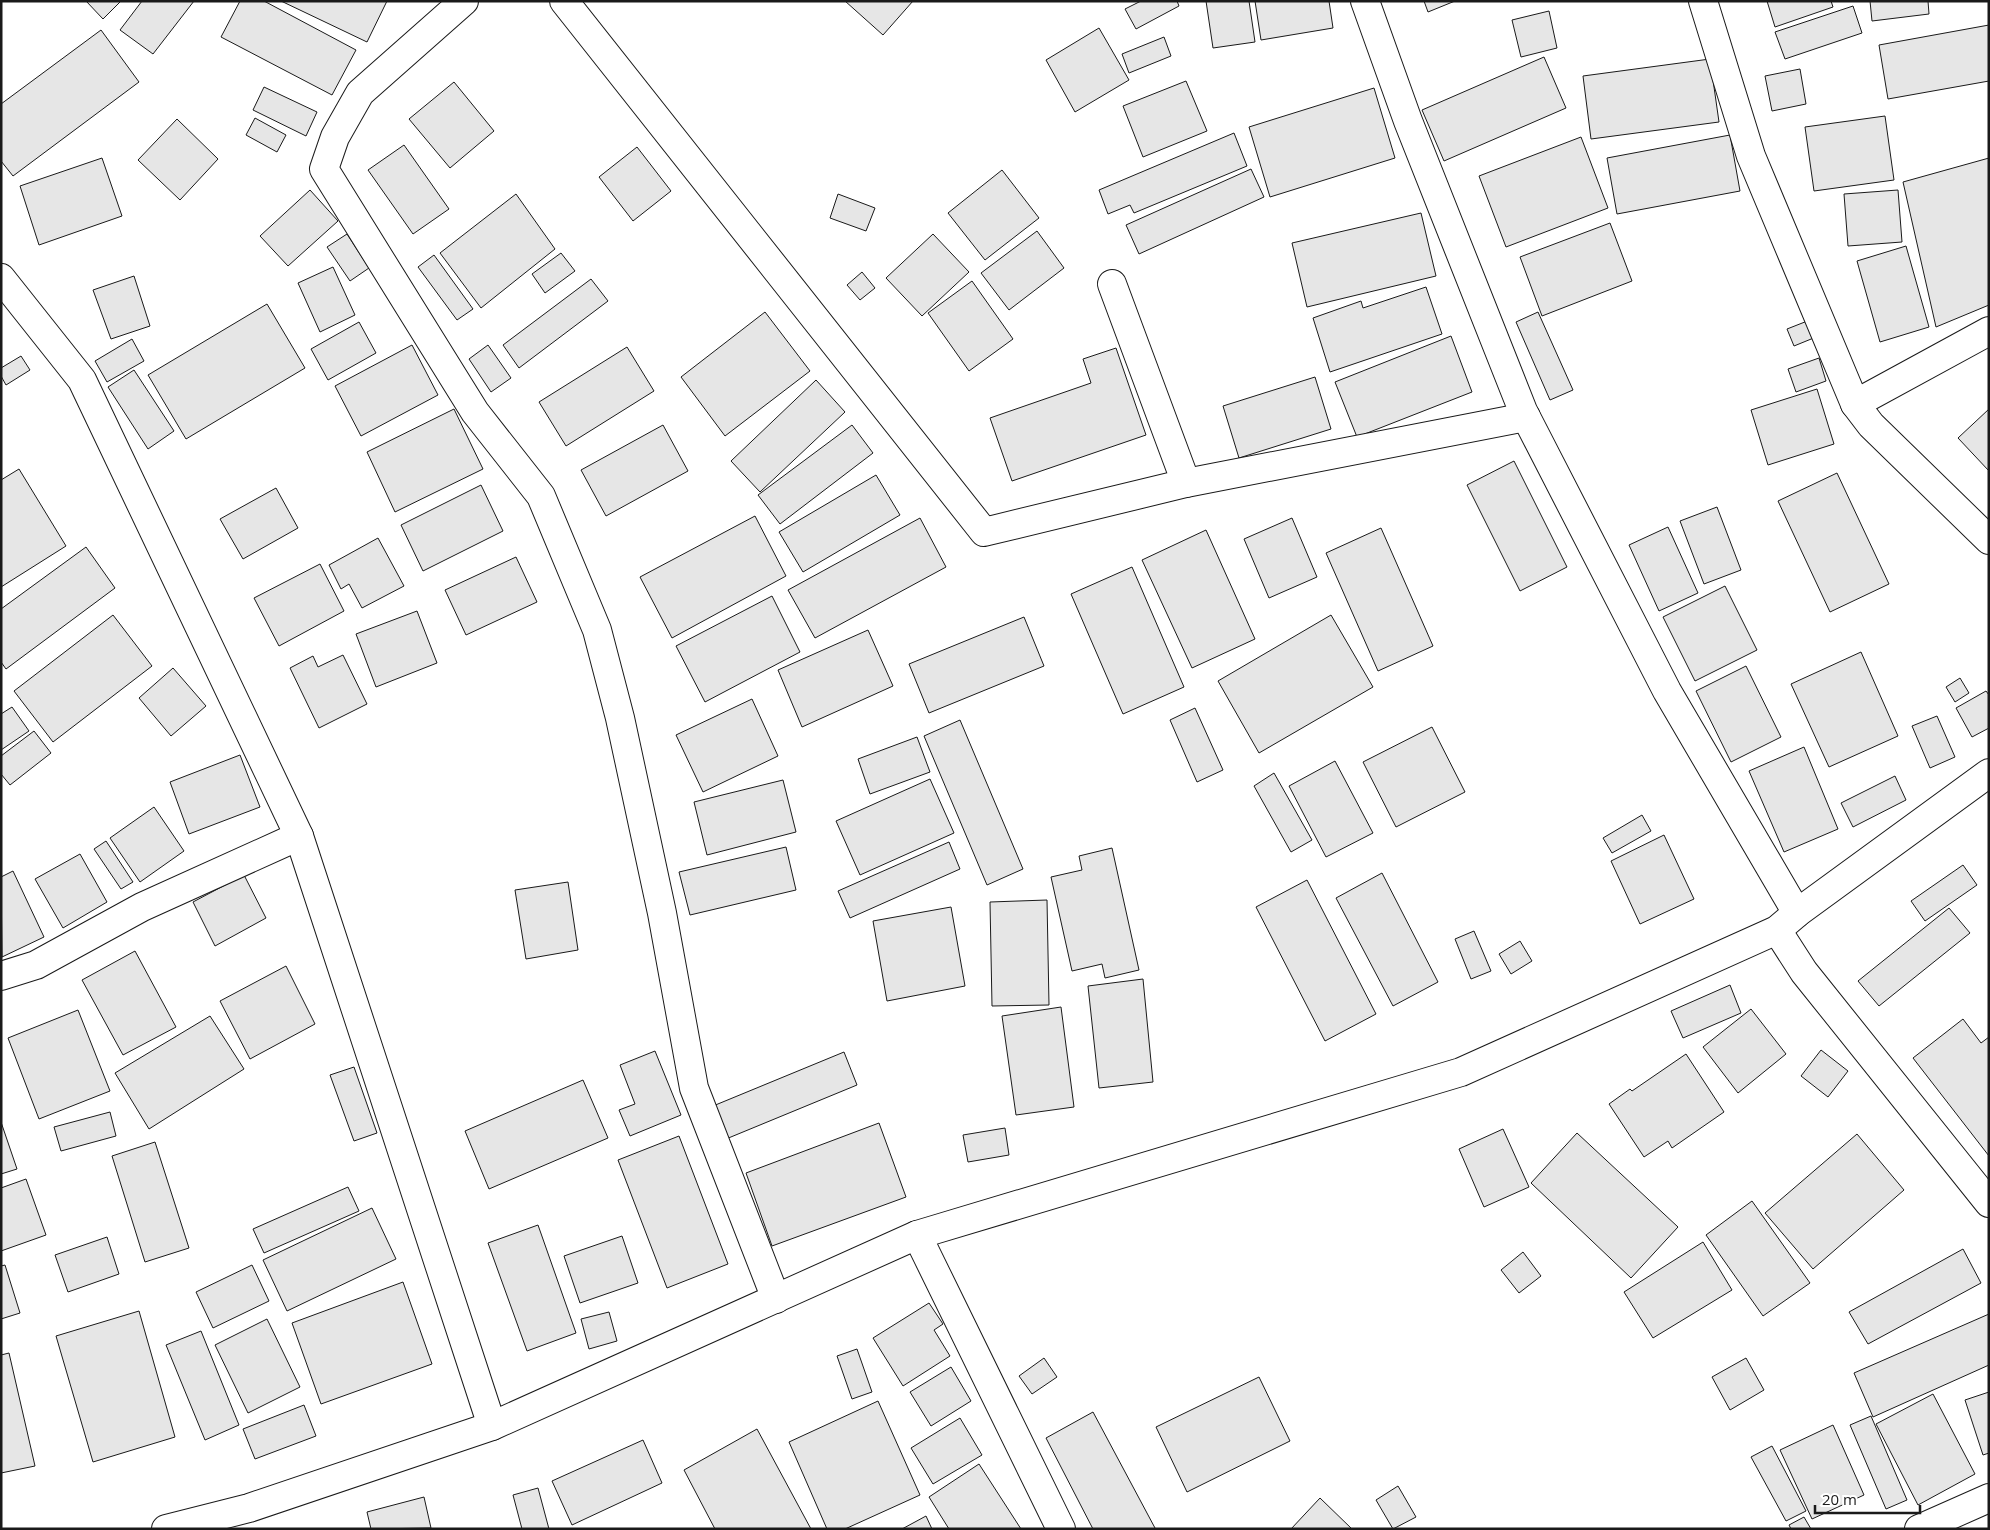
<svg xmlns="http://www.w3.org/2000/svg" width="1990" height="1530" font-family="'Open Sans',sans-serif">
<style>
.building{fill:#e6e6e6;stroke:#1a1a1a}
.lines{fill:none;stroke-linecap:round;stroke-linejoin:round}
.minor-casing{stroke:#1a1a1a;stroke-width:30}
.minor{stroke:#fff;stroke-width:28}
</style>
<rect width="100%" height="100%" fill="#fff"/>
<g class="building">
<path d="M86,1H121L103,19Z"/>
<path d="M142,1H194L153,54L120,30Z"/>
<path d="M240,1H264L356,50L332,95L221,37Z"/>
<path d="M281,1H387L367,42Z"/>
<path d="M845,1H913L883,35Z"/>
<path d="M1141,1H1177L1179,6L1136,29L1125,9Z"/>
<path d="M1206,1H1249L1255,42L1213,48Z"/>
<path d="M1255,1H1329L1333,28L1261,40Z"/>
<path d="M1424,1H1455L1428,12Z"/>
<path d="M1767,1H1831L1833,7L1775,27Z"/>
<path d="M1870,1H1928L1929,14L1872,21Z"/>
<path d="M1853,6L1862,33L1785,59L1775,32Z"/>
<path d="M1549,11L1557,48L1521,57L1512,20Z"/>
<path d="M1989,25V81L1888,99L1879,45Z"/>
<path d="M1099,28L1129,80L1075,112L1046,60Z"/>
<path d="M101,30L139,82L13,176L1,161V104Z"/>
<path d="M1164,37L1171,56L1129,73L1122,54Z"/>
<path d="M1544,57L1566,108L1444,161L1422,110Z"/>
<path d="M1710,59L1719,122L1591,139L1583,76Z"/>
<path d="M1800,69L1806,104L1772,111L1765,76Z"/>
<path d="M1186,81L1207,131L1143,157L1123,106Z"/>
<path d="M454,82L494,131L450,168L409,119Z"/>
<path d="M264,87L317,112L306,136L253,110Z"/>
<path d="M1374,88L1395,158L1270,197L1249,127Z"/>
<path d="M1885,116L1894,180L1814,191L1805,127Z"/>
<path d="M255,118L286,135L277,152L246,135Z"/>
<path d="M177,119L218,159L180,200L138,160Z"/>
<path d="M1234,133L1247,166L1134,213L1130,205L1108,214L1099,190Z"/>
<path d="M1730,135L1740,191L1617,214L1607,158Z"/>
<path d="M1581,137L1608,208L1506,247L1479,176Z"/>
<path d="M404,145L449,209L413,234L368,170Z"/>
<path d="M637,147L671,191L633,221L599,177Z"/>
<path d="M102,158L122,216L39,245L20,186Z"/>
<path d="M1989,158V305L1936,327L1903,182Z"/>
<path d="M1251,169L1264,197L1139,254L1126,225Z"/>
<path d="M1002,170L1039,218L985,260L948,213Z"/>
<path d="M310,190L338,221L288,266L260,236Z"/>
<path d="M1898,190L1902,242L1848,246L1844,194Z"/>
<path d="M516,194L555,249L481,308L440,253Z"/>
<path d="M838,194L875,208L866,231L830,218Z"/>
<path d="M1421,213L1436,276L1307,307L1292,243Z"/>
<path d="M1610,223L1632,281L1542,316L1520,257Z"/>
<path d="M1037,231L1064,268L1009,310L981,273Z"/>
<path d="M347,234L369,268L350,281L327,247Z"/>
<path d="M933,234L969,272L922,316L886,278Z"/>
<path d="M1906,246L1929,327L1880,342L1857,261Z"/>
<path d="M561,253L575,271L545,293L532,274Z"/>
<path d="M434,255L473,309L457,320L418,267Z"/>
<path d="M333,267L355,315L320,332L298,283Z"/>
<path d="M862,272L875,288L860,300L847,285Z"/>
<path d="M134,276L150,326L111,339L93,290Z"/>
<path d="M591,279L608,301L519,368L503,345Z"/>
<path d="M972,281L1013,339L969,371L928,313Z"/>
<path d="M1426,287L1442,334L1330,372L1313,318L1361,301L1363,308Z"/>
<path d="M267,304L305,368L186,439L148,375Z"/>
<path d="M765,312L810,371L725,436L681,377Z"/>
<path d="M1538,312L1573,390L1550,400L1516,322Z"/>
<path d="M1815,318L1821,335L1794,346L1787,329Z"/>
<path d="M359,322L376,353L328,380L311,349Z"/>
<path d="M1451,336L1472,392L1357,437L1335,382Z"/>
<path d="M132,339L144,361L107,382L95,361Z"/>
<path d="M412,345L438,395L361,436L335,386Z"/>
<path d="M488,345L511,378L491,392L469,359Z"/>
<path d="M627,347L654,391L566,446L539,402Z"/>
<path d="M1116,348L1146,435L1012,481L990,418L1091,383L1083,359Z"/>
<path d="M21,356L30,370L6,385L1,376V368Z"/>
<path d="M1819,358L1826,381L1796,392L1788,369Z"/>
<path d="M134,370L174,431L148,449L108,387Z"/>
<path d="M1315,377L1331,429L1239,458L1223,406Z"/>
<path d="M816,380L845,412L760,492L731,461Z"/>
<path d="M1817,389L1834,444L1768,465L1751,410Z"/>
<path d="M454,409L483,469L395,512L367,452Z"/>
<path d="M1989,409V471L1958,438Z"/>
<path d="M663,425L688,471L606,516L581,470Z"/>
<path d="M852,425L873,453L780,524L758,495Z"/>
<path d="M1514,461L1567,567L1520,591L1467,485Z"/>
<path d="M19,469L66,546L1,587V480Z"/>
<path d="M1837,473L1889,584L1830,612L1778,501Z"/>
<path d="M876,475L900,515L803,572L779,532Z"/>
<path d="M481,485L503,531L423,571L401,525Z"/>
<path d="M276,488L298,528L243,559L220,519Z"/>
<path d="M1717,507L1741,570L1704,584L1680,521Z"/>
<path d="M755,516L786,576L672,638L640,577Z"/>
<path d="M920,518L946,567L815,638L788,590Z"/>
<path d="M1292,518L1317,577L1269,598L1244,539Z"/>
<path d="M1668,527L1698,593L1659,611L1629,545Z"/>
<path d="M1381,528L1433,646L1378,671L1326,553Z"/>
<path d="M1206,530L1255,639L1192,668L1142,560Z"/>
<path d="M378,538L404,586L362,608L349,584L341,589L329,565Z"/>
<path d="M86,547L115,588L6,669L1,662V609Z"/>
<path d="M516,557L537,602L466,635L445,590Z"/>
<path d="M320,564L344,611L279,646L254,598Z"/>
<path d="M1132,567L1184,687L1123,714L1071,594Z"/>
<path d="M1725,586L1757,650L1695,681L1663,617Z"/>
<path d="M772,596L800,652L705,702L676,646Z"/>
<path d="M417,611L437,663L376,687L356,634Z"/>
<path d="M113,615L152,666L53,742L14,691Z"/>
<path d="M1331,615L1373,687L1259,753L1218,681Z"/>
<path d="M1024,617L1044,666L929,713L909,664Z"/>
<path d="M868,630L893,686L802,727L778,670Z"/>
<path d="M1861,652L1898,736L1829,767L1791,684Z"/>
<path d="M343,655L367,704L319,728L290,668L313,656L318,667Z"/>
<path d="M1746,666L1781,737L1731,762L1696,691Z"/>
<path d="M173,668L206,706L171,736L139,698Z"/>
<path d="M1960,678L1969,693L1955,702L1946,687Z"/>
<path d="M1986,691L1989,695V728L1972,737L1956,708Z"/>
<path d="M752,699L778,756L703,792L676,735Z"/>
<path d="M12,707L29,731L1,750V714Z"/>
<path d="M1195,708L1223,770L1197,782L1170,720Z"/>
<path d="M1937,716L1955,757L1930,768L1912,726Z"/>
<path d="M960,720L1023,869L987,885L924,736Z"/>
<path d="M1432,727L1465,792L1396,827L1363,762Z"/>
<path d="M34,731L51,753L10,785L1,774V756Z"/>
<path d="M917,737L930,772L870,794L858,759Z"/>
<path d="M1804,747L1838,829L1784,852L1749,771Z"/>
<path d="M240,755L260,807L189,834L170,782Z"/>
<path d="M1335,761L1373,833L1326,857L1289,786Z"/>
<path d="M1274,773L1312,840L1291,852L1254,786Z"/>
<path d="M1895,776L1906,800L1853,827L1841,803Z"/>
<path d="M930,779L954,833L860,875L836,821Z"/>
<path d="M783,780L796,832L707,855L694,802Z"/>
<path d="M154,807L184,851L140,882L110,838Z"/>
<path d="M1642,815L1651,831L1612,853L1603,838Z"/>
<path d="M1664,835L1694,899L1640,924L1611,861Z"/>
<path d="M106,841L133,882L121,889L94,849Z"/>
<path d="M949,842L960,869L850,918L838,891Z"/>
<path d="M786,847L796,890L690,915L679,872Z"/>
<path d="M1112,848L1139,970L1105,978L1102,964L1072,971L1051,877L1082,870L1079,856Z"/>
<path d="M80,854L107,902L63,928L35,879Z"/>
<path d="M1963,865L1977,885L1925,921L1911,901Z"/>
<path d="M13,871L44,937L2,957L1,877Z"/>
<path d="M1382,873L1438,982L1393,1006L1336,898Z"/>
<path d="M244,875L266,918L215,946L193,902Z"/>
<path d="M1307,880L1376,1014L1325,1041L1256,907Z"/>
<path d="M568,882L578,950L526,959L515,890Z"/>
<path d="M1047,900L1049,1005L992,1006L990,902Z"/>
<path d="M951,907L965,986L887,1001L873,921Z"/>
<path d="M1949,908L1970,933L1879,1006L1858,981Z"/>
<path d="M1474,931L1491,971L1471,979L1455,939Z"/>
<path d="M1520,941L1532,961L1511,974L1499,954Z"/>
<path d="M135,951L176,1027L123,1055L82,980Z"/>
<path d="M286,966L315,1024L250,1059L220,1001Z"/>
<path d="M1143,979L1153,1082L1099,1088L1088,986Z"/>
<path d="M1730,985L1741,1013L1683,1038L1671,1011Z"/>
<path d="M1061,1007L1074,1107L1016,1115L1002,1016Z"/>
<path d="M1751,1009L1786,1054L1738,1093L1703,1047Z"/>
<path d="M78,1010L110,1091L39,1119L8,1038Z"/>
<path d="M210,1016L244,1069L149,1129L115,1073Z"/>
<path d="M1963,1019L1981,1043L1989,1037V1156L1913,1058Z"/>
<path d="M1821,1050L1848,1071L1828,1097L1801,1076Z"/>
<path d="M655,1051L681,1115L630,1136L619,1110L635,1104L620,1065Z"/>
<path d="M844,1052L857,1085L726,1139L713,1106Z"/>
<path d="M1686,1054L1724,1112L1672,1148L1668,1141L1644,1157L1609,1104L1630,1089L1632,1091Z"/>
<path d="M354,1067L377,1133L354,1141L330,1075Z"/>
<path d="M583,1080L608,1138L489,1189L465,1131Z"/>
<path d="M110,1112L116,1136L61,1151L54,1127Z"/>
<path d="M1,1122L17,1169L1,1174Z"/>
<path d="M879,1123L906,1197L772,1246L746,1173Z"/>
<path d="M1005,1128L1009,1155L968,1162L963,1135Z"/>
<path d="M1503,1129L1529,1187L1484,1207L1459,1149Z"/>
<path d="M1577,1133L1678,1227L1631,1278L1531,1183Z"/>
<path d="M1857,1134L1904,1190L1813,1269L1765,1213Z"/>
<path d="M679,1136L728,1264L667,1288L618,1160Z"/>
<path d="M155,1142L189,1248L145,1262L112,1156Z"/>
<path d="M26,1179L46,1235L1,1251V1188Z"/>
<path d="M348,1187L359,1211L264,1253L253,1229Z"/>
<path d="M1752,1201L1810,1283L1763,1316L1706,1235Z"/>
<path d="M372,1208L396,1259L287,1311L263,1260Z"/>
<path d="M538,1225L576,1333L527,1351L488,1243Z"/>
<path d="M622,1236L638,1283L580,1303L564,1256Z"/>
<path d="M107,1237L119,1274L68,1292L55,1255Z"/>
<path d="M1703,1242L1732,1290L1653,1338L1624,1292Z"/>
<path d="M1963,1249L1981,1283L1868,1344L1849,1312Z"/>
<path d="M1523,1252L1541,1276L1519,1293L1501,1270Z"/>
<path d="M5,1265L20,1313L1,1319V1266Z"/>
<path d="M252,1265L269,1301L213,1328L196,1292Z"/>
<path d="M403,1282L432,1364L321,1404L292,1323Z"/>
<path d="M929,1303L943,1324L934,1330L950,1356L903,1386L873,1338Z"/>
<path d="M139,1311L175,1437L93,1462L56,1336Z"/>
<path d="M609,1312L617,1341L589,1349L581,1319Z"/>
<path d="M1989,1314V1365L1873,1417L1854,1373Z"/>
<path d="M267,1319L300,1387L248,1413L215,1345Z"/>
<path d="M201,1331L239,1425L205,1440L166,1345Z"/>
<path d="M857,1349L872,1392L852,1399L837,1356Z"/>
<path d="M9,1353L35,1466L1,1473V1355Z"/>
<path d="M1044,1358L1057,1377L1032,1394L1019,1376Z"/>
<path d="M1746,1358L1764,1390L1730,1410L1712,1377Z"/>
<path d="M951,1367L971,1401L931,1426L910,1392Z"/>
<path d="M1259,1377L1290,1441L1187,1492L1156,1427Z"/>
<path d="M1989,1392V1453L1983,1455L1965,1400Z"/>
<path d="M1933,1394L1975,1474L1918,1505L1876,1424Z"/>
<path d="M878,1401L920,1495L845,1529H827L789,1442Z"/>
<path d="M304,1405L316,1436L255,1459L243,1429Z"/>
<path d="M1093,1412L1155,1528L1154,1529H1093L1046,1438Z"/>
<path d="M1871,1416L1907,1500L1886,1509L1850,1425Z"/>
<path d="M960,1418L982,1455L933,1484L911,1448Z"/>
<path d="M1833,1425L1864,1495L1812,1519L1780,1450Z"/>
<path d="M757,1429L811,1529H715L684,1470Z"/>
<path d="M643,1440L662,1483L572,1525L552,1481Z"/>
<path d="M1772,1446L1806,1511L1786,1521L1751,1457Z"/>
<path d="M979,1464L1021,1529H949L929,1497Z"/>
<path d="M1398,1486L1416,1517L1393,1529L1376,1500Z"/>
<path d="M538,1488L549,1529H522L513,1495Z"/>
<path d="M424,1497L431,1528L371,1529L367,1512Z"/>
<path d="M1320,1498L1352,1529H1291Z"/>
<path d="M926,1516L932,1529H902Z"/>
<path d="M1804,1517L1811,1529H1791L1789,1525Z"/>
</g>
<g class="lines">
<defs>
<g id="minor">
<path d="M464,1L360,93L335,137L324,169L475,412L541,496L597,630L620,718L662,913L694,1088L776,1299"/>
<path d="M564,1L984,532L1186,483L1526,417"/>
<path d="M1365,1L1408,121L1523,411L1667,691L1797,913"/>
<path d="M1703,1L1751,156L1855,404L1871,425L1989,540"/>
<path d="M1,278L82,380L299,836L492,1426"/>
<path d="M1112,284L1186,483"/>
<path d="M1855,404L1989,331"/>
<path d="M1777,930L1804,972L1989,1203"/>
<path d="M1,976L36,965L142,907L299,836"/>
<path d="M917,1235L1061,1529"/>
<path d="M166,1529L249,1508L492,1426L917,1235L1461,1072L1777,930L1797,913L1989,773"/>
<path d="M1919,1529L1989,1498"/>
</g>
</defs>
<use href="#minor" class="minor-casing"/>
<use href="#minor" class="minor"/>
</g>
<rect width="1990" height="1530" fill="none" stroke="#1a1a1a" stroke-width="5"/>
<path d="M1815 1505v8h105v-8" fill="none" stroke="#1a1a1a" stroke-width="2.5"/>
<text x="1822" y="1505" font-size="15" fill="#1a1a1a" stroke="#ffffff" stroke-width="4" paint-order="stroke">20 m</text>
</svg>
